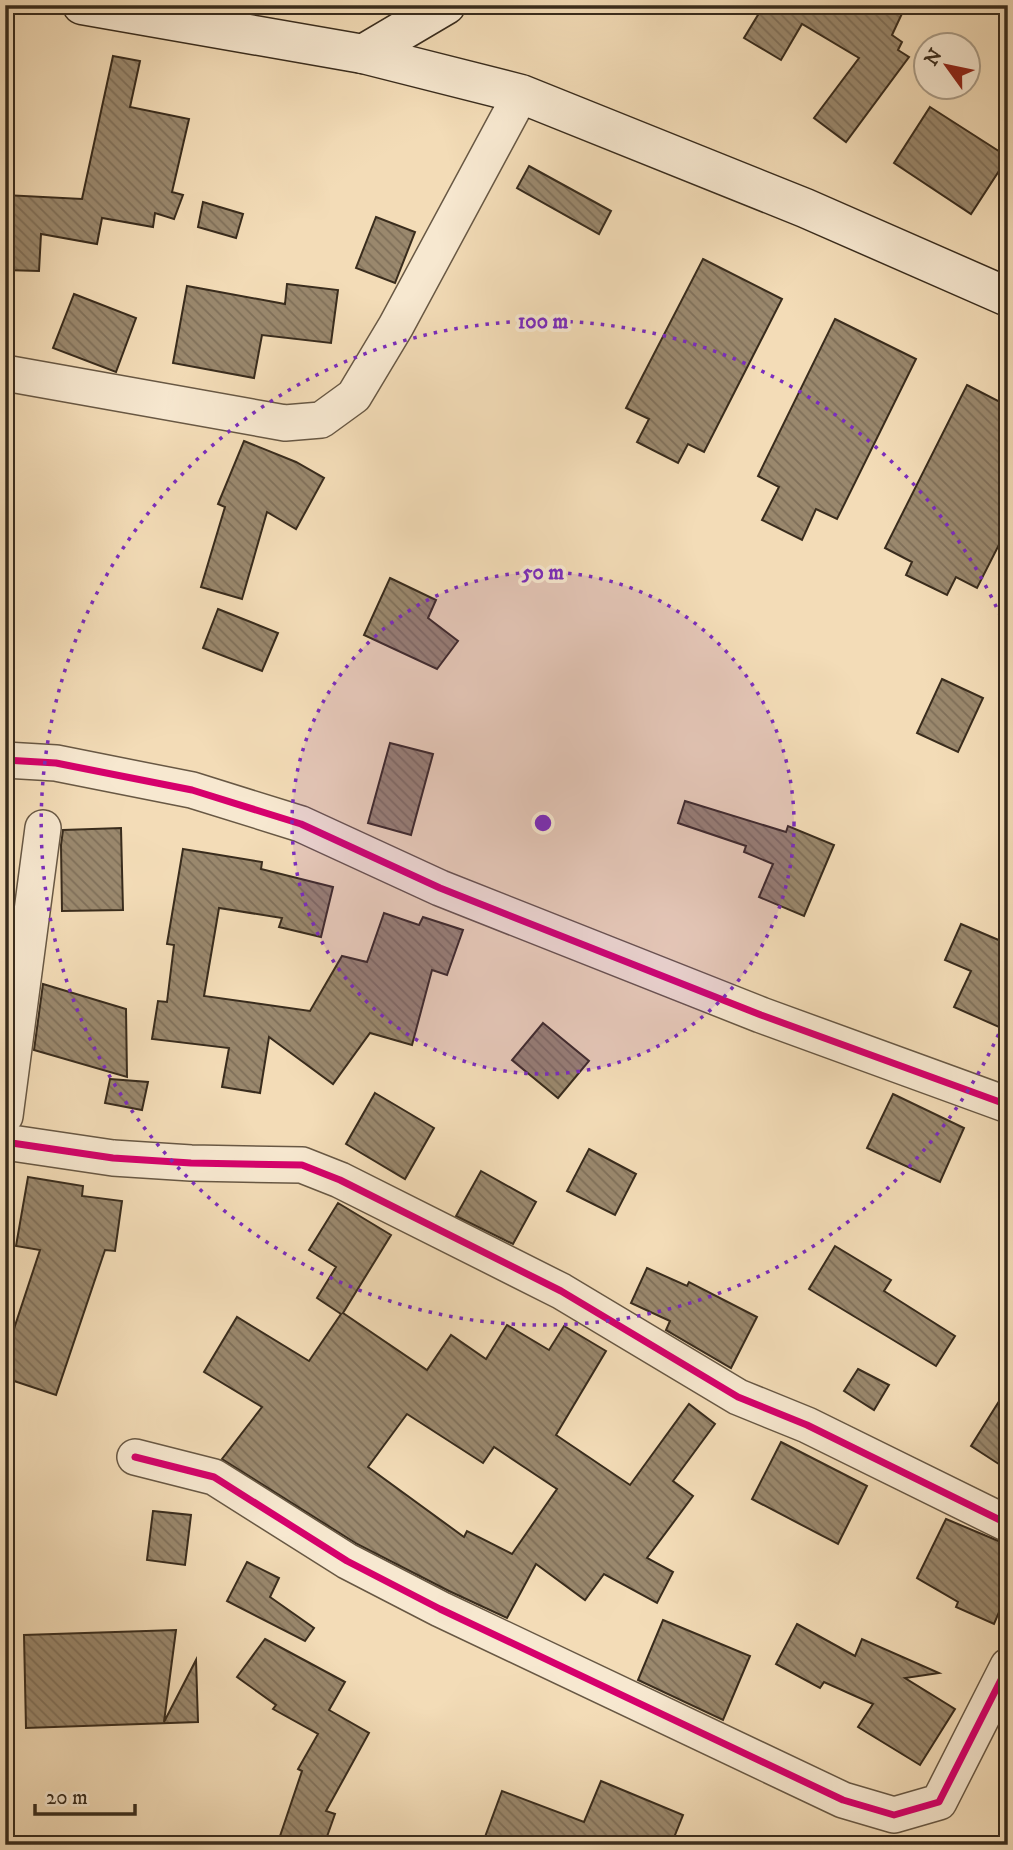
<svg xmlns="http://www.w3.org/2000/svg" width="1013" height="1850" font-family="'IM FELL DW Pica',serif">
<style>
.building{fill:url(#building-back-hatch);stroke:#392c1d;stroke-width:2;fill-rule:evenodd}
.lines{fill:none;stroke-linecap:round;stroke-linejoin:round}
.street-casing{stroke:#685844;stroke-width:38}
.secondary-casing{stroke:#392c1d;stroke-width:41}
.street{stroke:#f7e8d0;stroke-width:35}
.secondary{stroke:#f7e8d0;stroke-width:38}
.cycleway-casing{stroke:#f7e8d0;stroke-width:11}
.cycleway{stroke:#d6006c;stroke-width:7}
.ring{fill:none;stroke:#7b2cbf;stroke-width:3.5;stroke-dasharray:3.5 7}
.centre{fill:#7b2cbf;stroke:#f7e8d0;stroke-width:3.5}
.ring-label{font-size:21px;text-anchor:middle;font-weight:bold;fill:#7b2cbf;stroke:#f7e8d0;stroke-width:7;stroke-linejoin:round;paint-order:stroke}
</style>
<defs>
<pattern id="building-back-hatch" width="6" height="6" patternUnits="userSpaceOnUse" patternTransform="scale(1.75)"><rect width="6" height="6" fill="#9a886d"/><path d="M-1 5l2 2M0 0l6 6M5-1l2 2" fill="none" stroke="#7f6f59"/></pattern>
</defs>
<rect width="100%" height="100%" fill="#f3dcb7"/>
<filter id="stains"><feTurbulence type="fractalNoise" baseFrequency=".00286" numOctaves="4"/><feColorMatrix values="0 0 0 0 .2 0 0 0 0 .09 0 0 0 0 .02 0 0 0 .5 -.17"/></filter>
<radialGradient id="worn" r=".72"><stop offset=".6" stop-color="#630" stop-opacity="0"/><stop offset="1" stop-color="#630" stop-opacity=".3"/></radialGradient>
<g class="building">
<path d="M764,5H906L892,35L902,42L898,50L909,57L846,142L814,118L859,58L802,24L781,60L744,38Z"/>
<path d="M113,56L140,61L130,107L189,119L172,192L183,195L174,219L155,213L153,227L102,218L97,244L41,234L39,271L5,270V195L82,199Z"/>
<path d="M930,107L1008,157L971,214L894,163Z"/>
<path d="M529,166L611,211L599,234L517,188Z"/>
<path d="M203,202L243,214L236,238L198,227Z"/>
<path d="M376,217L415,232L395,283L356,268Z"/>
<path d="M703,259L782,299L704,452L688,444L678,463L637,442L649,419L626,408Z"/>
<path d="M287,284L338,290L331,343L262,335L254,378L173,363L187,286L285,304Z"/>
<path d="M74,294L136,318L116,372L53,348Z"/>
<path d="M835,319L916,359L837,519L816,509L802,540L762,520L779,487L758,476Z"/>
<path d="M967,385L1008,406V527L977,588L956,577L947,595L906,575L912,562L885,548Z"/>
<path d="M244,441L296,462L324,478L296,529L267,512L242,599L201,587L225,507L218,504Z"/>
<path d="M390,578L436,600L428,618L458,641L437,669L364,635Z"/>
<path d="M218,609L278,633L262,671L203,648Z"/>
<path d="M942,679L983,698L958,752L917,733Z"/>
<path d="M390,743L433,754L411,835L368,823Z"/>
<path d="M685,801L786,832L788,826L834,845L804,916L759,897L773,864L744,852L746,846L678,823Z"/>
<path d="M121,828L123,910L62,911L61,845L63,830Z"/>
<path d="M183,849L262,862L261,869L333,887L321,937L279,927L282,918L219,908L204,996L310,1011L342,956L367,962L384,913L419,925L423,917L463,930L447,975L432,970L412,1045L370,1033L333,1084L269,1037L260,1093L222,1087L229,1048L152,1039L158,1001L167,1002L174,945L167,944Z"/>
<path d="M961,924L1008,944V1031L954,1007L971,971L945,960Z"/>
<path d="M43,984L126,1009L127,1077L34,1050Z"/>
<path d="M543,1023L589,1061L558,1098L512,1060Z"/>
<path d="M110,1079L148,1082L142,1110L105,1103Z"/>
<path d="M375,1093L434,1128L405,1179L346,1144Z"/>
<path d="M893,1094L964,1128L940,1182L867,1148Z"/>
<path d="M589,1149L636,1174L615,1215L567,1191Z"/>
<path d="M481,1171L536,1202L513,1244L456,1216Z"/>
<path d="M28,1177L83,1186L82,1196L122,1201L115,1251L105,1250L56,1395L5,1378V1356L40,1250L16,1246Z"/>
<path d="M338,1203L391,1235L343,1313L427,1370L451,1335L486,1359L507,1325L549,1350L564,1326L606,1351L556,1435L630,1485L689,1404L715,1424L673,1481L693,1496L647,1558L673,1572L657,1603L604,1574L585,1600L536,1564L507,1618L449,1591L357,1544L222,1459L262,1407L204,1372L237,1317L309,1361L341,1314L317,1298L336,1267L309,1250ZM407,1414L483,1463L494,1447L557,1489L512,1554L467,1531L464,1537L368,1467Z"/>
<path d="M835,1246L891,1280L884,1291L955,1336L936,1366L809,1289Z"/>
<path d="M647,1268L687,1286L689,1282L757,1317L731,1368L666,1330L670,1321L631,1303Z"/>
<path d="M858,1369L889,1385L874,1410L844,1391Z"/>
<path d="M1008,1387V1470L971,1446Z"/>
<path d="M781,1442L867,1486L838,1544L752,1499Z"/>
<path d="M153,1511L191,1515L185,1565L147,1560Z"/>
<path d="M946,1519L1008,1545V1591L994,1624L956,1607L958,1602L917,1578Z"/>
<path d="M247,1562L279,1578L270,1597L314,1628L305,1641L227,1601Z"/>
<path d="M663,1620L750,1656L723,1720L638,1680Z"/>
<path d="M797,1624L855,1656L862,1639L939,1673L905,1678L955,1709L920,1765L858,1727L873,1704L824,1682L820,1688L776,1664Z"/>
<path d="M176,1630L164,1722L196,1660L198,1722L26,1728L24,1635Z"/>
<path d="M265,1639L345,1682L329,1710L369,1733L326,1811L335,1814L324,1845H277L302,1771L298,1769L318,1734L273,1709L276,1705L237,1677Z"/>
<path d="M601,1781L683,1815L671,1845H482L502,1791L584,1822Z"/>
</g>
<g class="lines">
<defs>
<g id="street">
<path d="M5,373L285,423L321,420L354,396L396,326L521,94"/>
<path d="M5,760L56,763L192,790L301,824L440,888L761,1015L1008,1105"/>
<path d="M5,1116L43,828"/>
<path d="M5,1142L113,1158L191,1163L302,1165L340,1180L561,1291L738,1397L807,1425L1008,1524"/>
<path d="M135,1457L214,1477L347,1561L440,1609L843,1800L894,1815L939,1802L1008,1666"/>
</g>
<g id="secondary">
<path d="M82,5L363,54L446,5"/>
<path d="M363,54L521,94L805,208L1008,297"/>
</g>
</defs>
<use href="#street" class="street-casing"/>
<use href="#secondary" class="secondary-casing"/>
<use href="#street" class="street"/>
<use href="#secondary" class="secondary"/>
<defs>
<g id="cycleway">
<path d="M5,760L56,763L192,790L301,824L440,888L761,1015L1008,1105"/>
<path d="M5,1142L113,1158L191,1163L302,1165L340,1180L561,1291L738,1397L807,1425L1008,1524"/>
<path d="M135,1457L214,1477L347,1561L440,1609L843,1800L894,1815L939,1802L1008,1666"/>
</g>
</defs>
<use href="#cycleway" class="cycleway-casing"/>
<use href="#cycleway" class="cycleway"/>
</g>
<circle cx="543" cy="823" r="251" fill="#7b2cbf" fill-opacity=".12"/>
<g class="ring">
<circle cx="543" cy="823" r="251"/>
<path d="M1007 1015A502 502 0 1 1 1007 631"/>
</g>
<circle cx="543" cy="823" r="10" class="centre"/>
<g class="ring-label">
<text x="543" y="328">100 m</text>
<text x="543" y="579">50 m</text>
</g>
<rect width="1013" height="1850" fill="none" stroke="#f3dcb7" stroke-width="28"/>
<rect x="7" y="7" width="999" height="1836" fill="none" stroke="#392c1d" stroke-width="3.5"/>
<rect x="14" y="14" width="985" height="1822" fill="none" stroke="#392c1d" stroke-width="2"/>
<g transform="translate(947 66) rotate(303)"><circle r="33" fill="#f7e8d0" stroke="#ab9d88" stroke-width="2"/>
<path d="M0-5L12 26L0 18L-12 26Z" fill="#8f2418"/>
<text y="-10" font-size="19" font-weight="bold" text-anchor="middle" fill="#392c1d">N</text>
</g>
<path d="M35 1804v10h100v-10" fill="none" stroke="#392c1d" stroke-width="3.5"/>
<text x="46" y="1804" font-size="21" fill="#392c1d" stroke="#f7e8d0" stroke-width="5" paint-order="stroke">20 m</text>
<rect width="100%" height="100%" filter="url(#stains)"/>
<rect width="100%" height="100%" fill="url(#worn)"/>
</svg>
